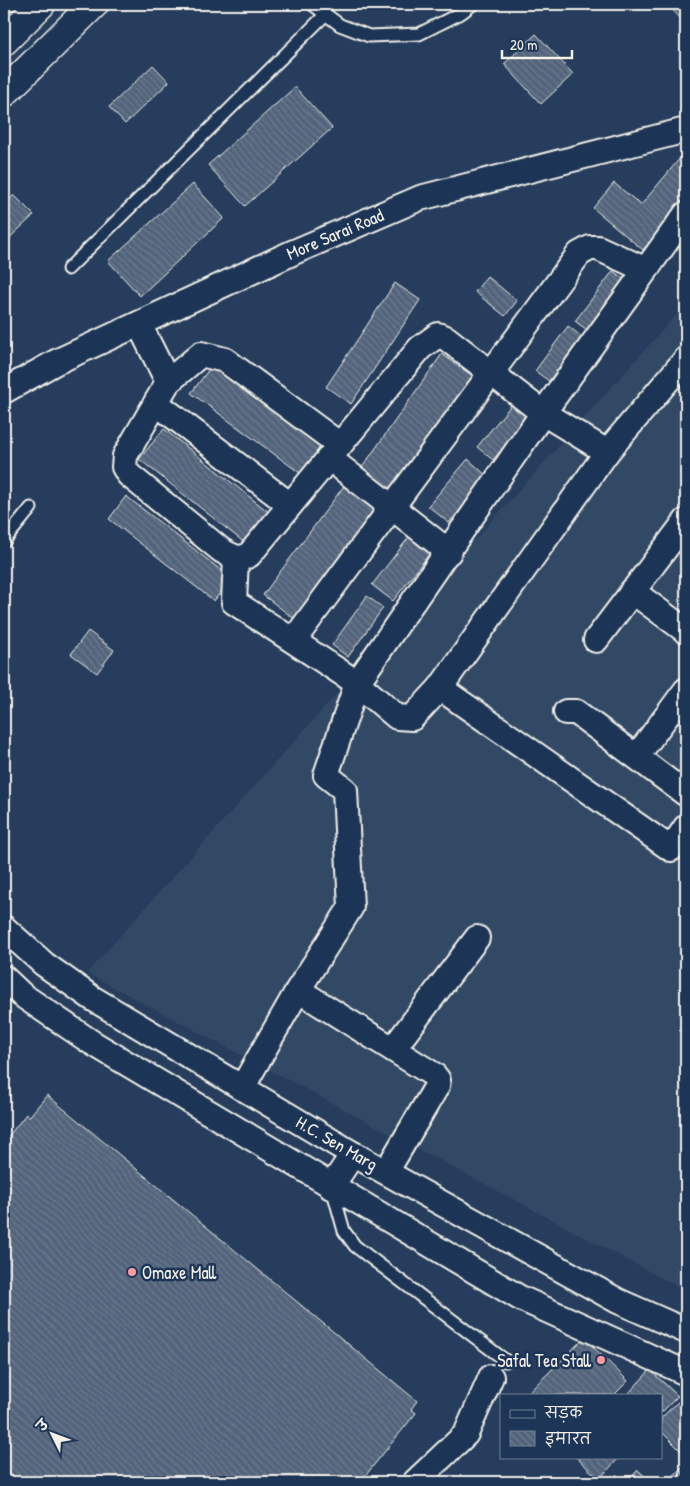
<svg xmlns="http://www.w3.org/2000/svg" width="690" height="1486" font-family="'Patrick Hand','Playpen Sans Deva',sans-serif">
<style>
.built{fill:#334966}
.building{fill:url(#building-back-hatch);stroke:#f4f1e8}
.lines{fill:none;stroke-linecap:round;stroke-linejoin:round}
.lane-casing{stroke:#f4f1e8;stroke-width:15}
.street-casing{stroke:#f4f1e8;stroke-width:28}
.secondary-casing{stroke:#f4f1e8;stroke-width:31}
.lane{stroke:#1d3557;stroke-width:11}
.street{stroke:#1d3557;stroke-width:24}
.secondary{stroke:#1d3557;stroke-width:28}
.poi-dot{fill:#ff9aa2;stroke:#1d3557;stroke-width:2}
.labels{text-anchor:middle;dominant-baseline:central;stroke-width:5;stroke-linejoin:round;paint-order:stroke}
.street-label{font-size:18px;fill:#f4f1e8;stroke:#1d3557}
.poi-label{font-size:18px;fill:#f4f1e8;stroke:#1d3557;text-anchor:start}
</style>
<defs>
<pattern id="building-back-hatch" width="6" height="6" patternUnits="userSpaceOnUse" patternTransform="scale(1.25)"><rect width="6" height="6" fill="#52647b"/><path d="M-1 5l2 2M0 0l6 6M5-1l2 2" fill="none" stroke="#6c7b8e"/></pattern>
</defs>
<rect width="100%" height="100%" fill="#263d5d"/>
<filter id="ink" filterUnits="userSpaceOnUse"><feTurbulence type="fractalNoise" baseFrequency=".02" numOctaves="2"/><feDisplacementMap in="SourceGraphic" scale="10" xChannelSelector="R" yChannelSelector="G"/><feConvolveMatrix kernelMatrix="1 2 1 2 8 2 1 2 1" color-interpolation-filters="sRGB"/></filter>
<g filter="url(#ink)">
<path class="built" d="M686,304V1291L87,973Z"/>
<g class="building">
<path d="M667,4H686V24Z"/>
<path d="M536,34L573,74L541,104L504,64Z"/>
<path d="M153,65L169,82L125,124L109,107Z"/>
<path d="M295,87L332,128L245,206L208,165Z"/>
<path d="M686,151V197L643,250L593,208L614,183L641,205Z"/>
<path d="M193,184L224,218L140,296L108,261Z"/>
<path d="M14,195L34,215L4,243V205Z"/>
<path d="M613,271L629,283L591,333L575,321Z"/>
<path d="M487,276L517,301L505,316L475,292Z"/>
<path d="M395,283L420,300L351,404L326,387Z"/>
<path d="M568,326L582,337L549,381L535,371Z"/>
<path d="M442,354L474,377L393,492L361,469Z"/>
<path d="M213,364L325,447L304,476L191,393Z"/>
<path d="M512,404L528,417L493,460L477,447Z"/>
<path d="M164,429L270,513L246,544L139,459Z"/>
<path d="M468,459L488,477L449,523L428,506Z"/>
<path d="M344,486L377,510L296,620L263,595Z"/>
<path d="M126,496L231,578L214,601L109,519Z"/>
<path d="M409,537L430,553L393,601L372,585Z"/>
<path d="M367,596L383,608L348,657L332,645Z"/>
<path d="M88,631L114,650L97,673L71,654Z"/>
<path d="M47,1095L417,1401L411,1409L416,1413L361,1481L355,1477L350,1482H18L4,1469V1142L26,1114L29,1117Z"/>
<path d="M584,1338L628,1381L614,1395H526Z"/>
<path d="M650,1370L678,1396L661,1413V1395H627Z"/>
<path d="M680,1400L686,1406V1456L661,1431V1418Z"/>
<path d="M576,1457H620L599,1479Z"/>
<path d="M686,1463V1477L679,1470Z"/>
<path d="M638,1470L651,1482H627Z"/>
<path d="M679,1470L686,1477L683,1482H668Z"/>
</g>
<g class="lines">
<defs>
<g id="lane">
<path d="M312,4L340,25L369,36L419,34L461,13L473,4"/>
<path d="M68,269L326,14"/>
<path d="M4,541L31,508"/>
<path d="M332,1188L344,1231L355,1246L506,1361"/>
</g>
<g id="street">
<path d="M139,324L168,382L125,456L124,467L129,475L221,550C231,556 238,561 249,555L420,348L438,335L446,338L543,413L607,452"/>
<path d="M168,382L201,354L225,360L340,445"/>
<path d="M4,391L56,362L294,252L420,198L686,130"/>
<path d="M156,403L290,505"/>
<path d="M329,458L449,552"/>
<path d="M236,558L234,602L357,683L397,717L412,718L440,688L671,849L686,827"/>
<path d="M632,591L686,631"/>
<path d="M299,633L579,254L590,248H598L646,270"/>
<path d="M596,640L686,521"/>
<path d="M440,688L607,452L686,359"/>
<path d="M566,712H576L686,794"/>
<path d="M637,756L686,690"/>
<path d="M4,928L44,964L92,998L353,1154L618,1301L686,1331"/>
<path d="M4,978L22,995L91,1042L520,1298L686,1373"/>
<path d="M298,990L434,1075L438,1080L437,1086L386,1172"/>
<path d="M393,1049L477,938"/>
<path d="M242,1088L298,990L351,907L345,790L326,775L357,683L543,413L686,214"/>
<path d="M331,1187L353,1154"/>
<path d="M415,1482L466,1434L491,1377"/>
</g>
<g id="secondary">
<path d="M4,41L41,4"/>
<path d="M4,93L94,4"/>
</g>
</defs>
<use href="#lane" class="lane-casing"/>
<use href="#street" class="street-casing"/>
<use href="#secondary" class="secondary-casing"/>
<use href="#lane" class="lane"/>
<use href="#street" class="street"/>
<use href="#secondary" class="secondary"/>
</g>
</g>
<g class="poi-dot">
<circle cx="132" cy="1272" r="5"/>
<circle cx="601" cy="1360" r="5"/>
</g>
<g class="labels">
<g class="street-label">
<text transform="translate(335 234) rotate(-23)">More Sarai Road</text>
<text transform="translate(337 1143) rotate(30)">H.C. Sen Marg</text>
</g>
<g class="poi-label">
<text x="142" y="1272">Omaxe Mall</text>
<text x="591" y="1360" text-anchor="end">Safal Tea Stall</text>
</g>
</g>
<rect width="690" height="1486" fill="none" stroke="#1d3557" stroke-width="20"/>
<rect x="10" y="10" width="670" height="1466" fill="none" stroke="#f4f1e8" stroke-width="2" filter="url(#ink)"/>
<rect x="500" y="1394" width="162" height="65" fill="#1d3557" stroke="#738091"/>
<rect x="510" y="1410" width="25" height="8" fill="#1d3557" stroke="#738091"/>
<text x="545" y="1418" font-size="15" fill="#f4f1e8">सड़क</text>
<rect x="510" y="1431" width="25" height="15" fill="url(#building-back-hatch)" stroke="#738091"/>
<text x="545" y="1444" font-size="15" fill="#f4f1e8">इमारत</text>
<g transform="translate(52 1434) rotate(312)" stroke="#1d3557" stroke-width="4" paint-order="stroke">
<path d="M0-4L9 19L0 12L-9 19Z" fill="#f4f1e8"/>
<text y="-8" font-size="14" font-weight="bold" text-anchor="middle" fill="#f4f1e8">उ</text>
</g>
<path d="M502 50v8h70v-8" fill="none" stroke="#f4f1e8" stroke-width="2.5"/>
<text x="510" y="50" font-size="15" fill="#f4f1e8" stroke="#1d3557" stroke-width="4" paint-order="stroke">20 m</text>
</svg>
